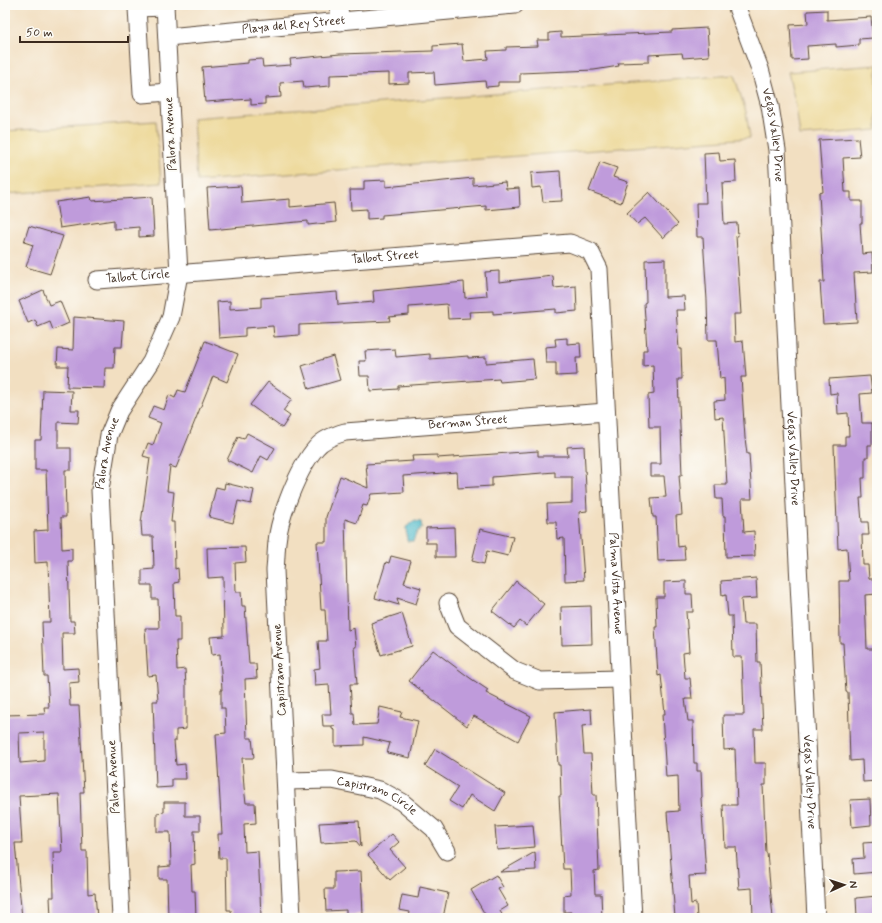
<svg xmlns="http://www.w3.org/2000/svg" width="882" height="923" font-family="Mynerve,sans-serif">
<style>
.sand{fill:#eeda9e;stroke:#94825e}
.water{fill:#4bb8c7;stroke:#437172}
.building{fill:#bf9bdb;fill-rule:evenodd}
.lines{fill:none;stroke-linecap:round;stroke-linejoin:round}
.minor-casing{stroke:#564536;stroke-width:19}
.minor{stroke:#fff;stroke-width:17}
.labels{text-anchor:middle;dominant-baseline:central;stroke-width:4;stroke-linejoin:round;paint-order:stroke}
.street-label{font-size:12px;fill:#3b2a1e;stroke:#fdfcf7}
</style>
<rect width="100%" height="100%" fill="#fdfcf7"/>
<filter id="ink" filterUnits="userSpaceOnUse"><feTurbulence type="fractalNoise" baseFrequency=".025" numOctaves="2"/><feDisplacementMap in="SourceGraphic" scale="8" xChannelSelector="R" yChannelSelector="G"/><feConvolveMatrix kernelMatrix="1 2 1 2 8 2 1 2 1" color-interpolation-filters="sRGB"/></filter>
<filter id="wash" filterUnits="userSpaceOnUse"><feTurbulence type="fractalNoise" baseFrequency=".012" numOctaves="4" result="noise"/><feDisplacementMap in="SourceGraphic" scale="16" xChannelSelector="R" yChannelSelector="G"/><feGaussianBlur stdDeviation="0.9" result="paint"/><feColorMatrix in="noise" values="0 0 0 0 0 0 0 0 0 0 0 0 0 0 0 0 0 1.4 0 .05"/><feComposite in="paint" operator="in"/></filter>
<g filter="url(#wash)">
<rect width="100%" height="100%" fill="#f2dfc1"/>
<g class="sand">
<path d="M877,65V130L800,136L796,106L788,72Z"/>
<path d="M734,75L746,112L750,138L197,181L193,118Z"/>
<path d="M156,121L161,183L5,194V131Z"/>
</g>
<path class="water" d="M415,521L421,522L422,528L417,532L413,541H407L406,527Z"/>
<g id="blocks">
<g class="building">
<path d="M827,10V20L871,17L873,38L859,39V45L836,47V44L807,46L808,59L792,60L790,25L808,24L807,11Z"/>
<path d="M707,28L709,56L683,58L682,53L649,55V62L618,63L619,66L594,70L520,73V82H498V86L486,87L485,81L435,85L434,72L409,73V83L389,84V73L330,75V86L304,88L303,81L280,83L281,97L265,98V104L251,105V99L205,102L202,67L248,63V60L262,59L263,67L291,65L290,59L340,54L433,51V46L462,44L464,61L488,59L487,51L506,50V47L538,46L537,40H549V33L561,32V37L672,32V30Z"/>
<path d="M858,138L860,157L843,158L845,192H851V201H862V223H860L862,254L872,253L873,272L854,273L857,322L823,324L820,282H824L819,193L823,192L819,140Z"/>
<path d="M719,152L720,161L735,160L736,182L722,183L724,224L737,223L738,236H736L741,314H734L735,342L743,341L746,377H741L745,438L747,454H749L752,499H742L744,532L754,531L755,556L726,557L725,516H723L722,499H716L715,485H727L723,417L715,418L714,401L725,400L724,378L720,379L717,340H708L707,300L703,237H697L696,203H706L704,153Z"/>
<path d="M600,162L617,168L613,177L628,182L621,203L589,191Z"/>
<path d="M560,171L562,201L543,202L541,187L532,188L531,173Z"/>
<path d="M473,178V185L505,182L506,189L519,188L520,207L486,210V206L382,215V218L367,219V209L351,210L350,190H364V181L386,180V187Z"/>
<path d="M241,186L242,203L290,199V207L334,203L336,222L308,225V221L210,230L207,188Z"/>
<path d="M649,192L678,224L663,238L645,218L637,224L627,213Z"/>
<path d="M91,197L92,201L152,197L154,236L139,237V227L114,229V220L60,228L56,202Z"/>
<path d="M29,226L63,236L50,274L26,267L33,245L24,242Z"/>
<path d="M665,259V297L684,296L685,310H676L679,349H681L682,379H678L682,475H679L682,515L676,516L678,547L684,546L685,560L658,561L656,517H653L651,498L666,497L664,476H650V464H661L660,427H649L648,395L654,394L653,365L643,366V350H647L644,303L646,302L645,260Z"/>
<path d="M499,271V282L553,276L554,288L576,286L577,311L556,313V309L493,314V311L469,312L470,318L448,319L447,304L409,307V315L389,317L390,321L299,325V335L274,337L273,326L245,328V336L219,338L217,302L230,301V309L261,307V298L337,292L338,305L374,302L373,291L464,282L465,298L487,296L485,272Z"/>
<path d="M43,290L49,305L60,301L69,323L53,330L50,322L38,327L35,320L28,323L19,301Z"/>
<path d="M74,317L124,321L122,347H115L114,368H105L104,388L67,387L68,366H57L58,349L73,350Z"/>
<path d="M567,338V344L580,343L581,358H576L577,375L556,376V363H546L545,347L556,346L555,339Z"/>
<path d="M205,341L238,354L227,382L213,376L176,468L170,466L167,491L174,492L171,522H174L175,569L178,568L179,582L174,583L175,616H180V641H176L177,670L185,669L186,686V729L176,730V741H174L176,765L185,764L186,779H172V787L156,788L153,701H158L156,675L148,676L145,628H159L158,599H152V585H142V570L154,569L153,536H142L141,523L150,458L143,456L148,443L153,445L161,423L148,418L153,406L164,410L169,395L175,398L178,390L185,392Z"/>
<path d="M395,349L396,357L430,354V359L468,356V358L486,357V363L533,359L535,379L500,382L499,379L398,386V389L370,391L369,376H360L359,361H366L365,351Z"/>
<path d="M333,356L340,380L309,389L302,366Z"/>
<path d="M870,376L872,393L860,394L862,423H872V445H868V457H865V478H862L863,498H860L862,522H868L869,535H862L863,565H868L869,579H876L877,594L865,595L867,649H877V674H874L877,710V781L863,782L862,760L850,761L848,692H846L843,643H840L839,581H849L847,548L838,549L834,445H845V436H849L848,413L838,414L837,393L830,394L829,379Z"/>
<path d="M268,382L292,399L283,411L290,416L282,428L250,405Z"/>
<path d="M43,390L72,391L71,410H79L78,423L58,422V448H71V470H65L66,517H61L62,549L72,548V561H68L70,621H74L75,633H62L63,669L78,668L79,682L69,683L70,706H79L84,792H80L82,851H87L88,894L95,893L97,918H51L50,897H54L53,852H62L59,794L19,796L22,843H15L22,918H5V715L45,714L44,707H49L47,676H44L42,622H50L48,562L35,563L34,531L48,530L46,470H35V440H41ZM44,732V761L20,763L19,733Z"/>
<path d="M247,433L275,448L268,460L261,456L253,473L227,460L238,437L244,439Z"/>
<path d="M584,446L587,511L579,512L584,580L565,581L564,538L557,539L556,522H548L547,504L572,503V477H555V472L492,477V486L458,488L457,472L403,476L404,492L371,494L367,506L363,505L357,523L345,519L348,630L354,628L356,647H354L357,684H350L352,713H354L355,725L377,724L380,707L402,712L400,717L418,721L410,758L387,753L390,743L364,737V745L335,746V730L332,729V726H335H323L322,714H331L329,685L315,686L314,669L320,668L318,641H327L325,610H321L317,542H326V517L340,476L368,488L366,464L413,461L412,456L437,455V458L538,451V456H568L567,447Z"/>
<path d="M225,483L254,490L251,504L238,501L233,523L209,517L216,487L224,489Z"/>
<path d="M454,527L455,557H436V543H426V528Z"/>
<path d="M480,529L513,537L508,556L487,551L484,564L472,561Z"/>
<path d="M245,547L246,562L235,563L236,592H241L242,606H245L249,664H256L257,678L245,679L247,738H252L254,758H242L244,787L246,803H255L256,823L244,824L245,852L258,851L261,916L232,918L231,910H227L226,858H219L218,834H222L216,734L226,733L225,708H221V690H222L220,654L212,655L210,637L224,636L223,577L208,578L207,548Z"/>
<path d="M391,556L411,561L404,583L421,588L416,604L397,598L399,605L375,598L386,562L389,563Z"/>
<path d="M756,578L757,598L741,599L743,624H756L757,662H760L763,729H754L755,763H766V785H763L766,853H767L773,918H753L752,888L739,889L736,847H725L723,805H737L735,749L724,750L723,715H744L742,657H733L732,616H728L726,595L722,596L721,581Z"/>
<path d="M516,581L544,604L526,626L520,621L514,628L492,611Z"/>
<path d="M686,581V594H692L693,612H686L689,652L683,653L685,678H690L692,699H685L688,721H693L694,763H697V771H701L702,797L701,798L706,875L689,876L691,904L696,903L697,918H675L667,812L679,811L678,776L666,777L662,714H665L661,675L658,676L655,627H657L656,597H664V582Z"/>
<path d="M591,606L592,644L562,645L561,607Z"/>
<path d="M402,613L412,646L381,655L371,623Z"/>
<path d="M433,650L470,678L488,690L486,693L531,716L518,741L474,716L467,726L409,681Z"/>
<path d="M591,709L592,725L582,726L584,754H591L593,795H596L599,870L594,871L595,894H601L602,918H571V912H564V895L571,894L570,869H563L559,796H561L560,765H558L555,712Z"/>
<path d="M435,749L505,793L495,811L470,795L462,809L449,801L458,787L425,766Z"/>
<path d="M870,799L871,825L852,827L850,800Z"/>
<path d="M164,802H185V816H200V831H194L195,864L191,865L192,891H195L196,918H168L167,879H159V867L171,866L170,832H157V813L164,812Z"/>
<path d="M359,821L361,847L356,841L321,843L319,823Z"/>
<path d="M533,825L535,847L497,850L495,827Z"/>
<path d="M392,834L399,842L390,850L405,867L390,880L368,855Z"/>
<path d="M877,842V872L854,874L853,859L864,858L863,843Z"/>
<path d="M535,852L536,870L500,872Z"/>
<path d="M361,871L363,914L346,915V910L326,911L325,889H334V872Z"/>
<path d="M496,875L503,887L498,889L508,906L500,911L504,918H487L471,890Z"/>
<path d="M420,887L448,893L443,918H409L410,912L399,910L402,895L418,898Z"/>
<path d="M877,896V915L857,917L856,898Z"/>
</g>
</g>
</g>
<g filter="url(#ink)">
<use href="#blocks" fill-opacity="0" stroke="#564536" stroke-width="1"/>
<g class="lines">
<defs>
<g id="minor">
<path d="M339,5L340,22"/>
<path id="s1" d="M736,5L760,69L770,106L777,150L816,918"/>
<path d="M165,7L137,8L142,94L169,92"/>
<path id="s2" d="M167,37L515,5"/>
<path id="s3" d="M97,280L570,243L590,251L599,269L633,918"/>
<path d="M448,603L457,626L515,671L540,681L620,679"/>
<path id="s4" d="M286,781L332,780L380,790L402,802L434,829L447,851"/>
<path id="s5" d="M121,918L100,490L109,435L119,411L151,362L171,317L179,274L165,5"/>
<path id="s6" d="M292,918L275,570C276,560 276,551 277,542C279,517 299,467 316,448C323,439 335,435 345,432L606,412"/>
</g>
</defs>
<use href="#minor" class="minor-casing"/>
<use href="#minor" class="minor"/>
</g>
</g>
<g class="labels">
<g class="street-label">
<text stroke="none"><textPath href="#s2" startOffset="127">Playa del Rey Street</textPath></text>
<text transform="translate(171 134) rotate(-93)">Palora Avenue</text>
<text stroke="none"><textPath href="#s1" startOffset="136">Vegas Valley Drive</textPath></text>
<text stroke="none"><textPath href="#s3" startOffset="289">Talbot Street</textPath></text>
<text stroke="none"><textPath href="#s3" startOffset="41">Talbot Circle</textPath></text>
<text stroke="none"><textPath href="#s6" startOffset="636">Berman Street</textPath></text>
<text stroke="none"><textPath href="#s5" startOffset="466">Palora Avenue</textPath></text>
<text stroke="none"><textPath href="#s1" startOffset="460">Vegas Valley Drive</textPath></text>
<text stroke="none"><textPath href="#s3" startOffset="831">Palma Vista Avenue</textPath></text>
<text transform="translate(280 670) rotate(-93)">Capistrano Avenue</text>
<text transform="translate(114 777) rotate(-93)">Palora Avenue</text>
<text stroke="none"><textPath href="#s1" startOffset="784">Vegas Valley Drive</textPath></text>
<text stroke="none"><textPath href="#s4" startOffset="94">Capistrano Circle</textPath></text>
</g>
</g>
<rect width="882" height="923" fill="none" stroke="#fdfcf7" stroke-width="20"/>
<g transform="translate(844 885) rotate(87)" stroke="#fdfcf7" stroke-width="3" paint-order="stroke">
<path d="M0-3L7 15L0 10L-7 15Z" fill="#3b2a1e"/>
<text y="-6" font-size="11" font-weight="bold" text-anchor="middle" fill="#3b2a1e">N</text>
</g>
<path d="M20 36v6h108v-6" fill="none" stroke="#3b2a1e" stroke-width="2"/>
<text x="26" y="36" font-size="12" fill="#3b2a1e" stroke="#fdfcf7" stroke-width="3" paint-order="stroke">50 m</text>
</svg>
